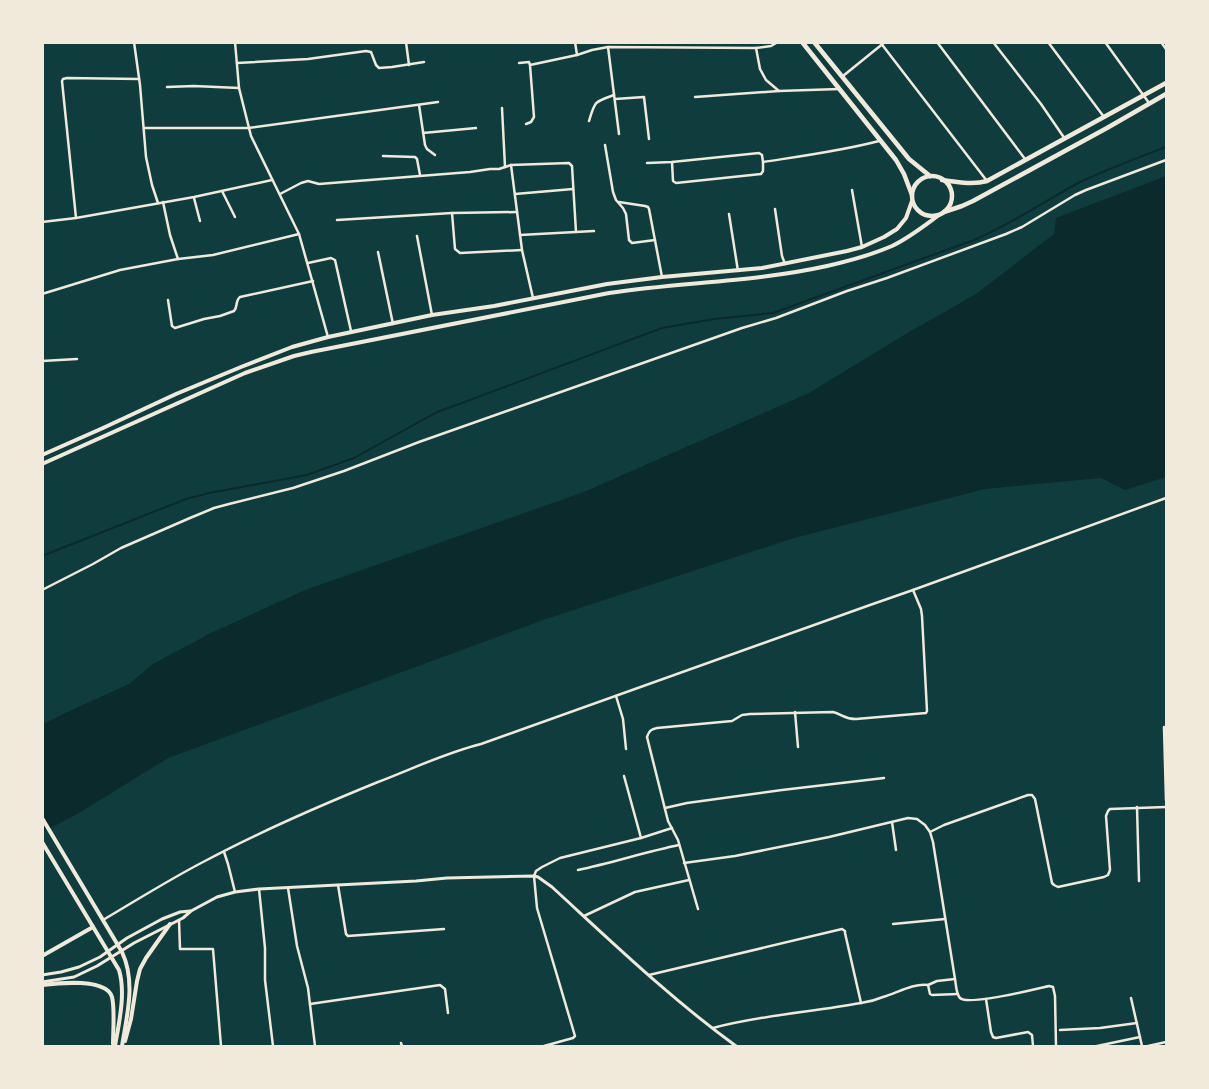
<svg xmlns="http://www.w3.org/2000/svg" width="1209" height="1089" font-family="'Sofia Sans Condensed',sans-serif">
<style>
.water{fill:#0a2a2b}
.lines{fill:none;stroke-linecap:round;stroke-linejoin:round}
.stream{stroke:#0a2a2b;stroke-width:2}
.minor{stroke:#f1e9da;stroke-width:2.5}
.tertiary{stroke:#f1e9da;stroke-width:3}
.secondary{stroke:#f1e9da;stroke-width:4}
.trunk{stroke:#f1e9da;stroke-width:4.5}
</style>
<rect width="100%" height="100%" fill="#0f3d3e"/>
<path class="water" d="M1166,176V477L1125,490L1101,478L985,489L794,538L546,619L168,758L79,813L43,832V724L63,714L129,684L153,664L211,633L305,590L584,492L809,393L904,335L976,294L1054,234L1056,218Z"/>
<g class="lines">
<path class="stream" d="M42,556L186,499L209,493L307,475L354,458L437,412L470,400L662,328L714,319L773,313L974,240C1012,224 1043,202 1078,183C1107,169 1137,158 1166,147"/>
<g class="minor">
<path d="M134,42L140,85L146,157L152,185L158,203"/>
<path d="M235,42L239,88L251,136L299,234L328,337"/>
<path d="M406,42L409,65"/>
<path d="M575,42L577,55L592,50L608,47L756,48L771,46L778,42"/>
<path d="M880,42L987,181"/>
<path d="M937,42L1025,159"/>
<path d="M993,42L1041,104L1065,139"/>
<path d="M1048,42L1104,117"/>
<path d="M1105,42L1149,103"/>
<path d="M1161,42L1166,49"/>
<path d="M608,47L619,134"/>
<path d="M756,48L760,69L766,80L779,91"/>
<path d="M237,63L308,59L366,51L371,52L376,65L379,68L392,67L424,62"/>
<path d="M519,63L529,62L530,65"/>
<path d="M843,76L885,42"/>
<path d="M167,87L194,86L239,88"/>
<path d="M695,97L779,91L839,89"/>
<path d="M615,99L644,97L649,139"/>
<path d="M419,105L425,145L427,149L435,155"/>
<path d="M502,108L505,167"/>
<path d="M589,121C595,101 594,102 614,95"/>
<path d="M526,124L531,122L534,117L530,65L577,55"/>
<path d="M145,128H248L438,102"/>
<path d="M423,133L476,128"/>
<path d="M605,145L613,192L616,200L623,208L626,214L629,240L632,243L655,240"/>
<path d="M383,156L415,157L417,159L420,175"/>
<path d="M672,162L673,181L676,183L761,174L763,171V162"/>
<path d="M647,163L672,162L759,153L762,155L763,162C802,156 841,151 879,141"/>
<path d="M511,165L522,250L533,298"/>
<path d="M852,190L862,247"/>
<path d="M222,191L235,217"/>
<path d="M280,194L301,183L308,181L319,184L470,172L490,169H499L511,165L569,163L572,166L576,232"/>
<path d="M515,194L573,189"/>
<path d="M194,198L200,221"/>
<path d="M163,202L170,235L178,259"/>
<path d="M619,202L645,206L648,207L649,209L662,277"/>
<path d="M775,209L782,256L785,264"/>
<path d="M452,213L455,249L460,253L522,250"/>
<path d="M729,214L738,271"/>
<path d="M76,218L62,81L63,79L67,78L139,79"/>
<path d="M337,220L452,213L517,212"/>
<path d="M42,222L76,218L194,197L272,180"/>
<path d="M520,235L594,231"/>
<path d="M417,236L432,315"/>
<path d="M378,252L393,324"/>
<path d="M308,263L331,258L335,260L351,331"/>
<path d="M42,294L120,270L178,259L213,255L299,234"/>
<path d="M168,300L172,326L175,328L204,319L220,316L234,311C238,307 235,301 240,297L313,281"/>
<path d="M42,361L77,359"/>
<path d="M42,590L93,564L121,548L190,518L214,508L229,504L293,488L344,471L419,442L742,328L776,318L847,291L887,278L1006,234L1022,227L1075,195L1086,190L1166,160"/>
<path d="M616,696L623,719L626,749"/>
<path d="M795,712L798,747"/>
<path d="M1164,727L1166,800"/>
<path d="M624,776L641,838"/>
<path d="M1137,807L1139,881"/>
<path d="M665,808L687,803L782,790L884,778"/>
<path d="M892,822L896,850"/>
<path d="M930,832L944,825L1028,795H1032L1035,799L1052,883L1054,885L1058,887L1104,877L1108,875L1110,870L1106,816L1108,811L1110,809L1166,807"/>
<path d="M224,852L228,864L235,892"/>
<path d="M684,863L735,856L829,837L908,818L917,819L925,825L930,832L933,842L955,979C956,984 956,994 960,998C968,1006 1036,989 1049,986L1053,987L1055,996L1056,1046"/>
<path d="M578,870C612,863 645,852 679,845"/>
<path d="M338,885L346,934L348,936L444,929"/>
<path d="M288,888L297,946L308,988L315,1046"/>
<path d="M259,889L265,948V980L273,1046"/>
<path d="M698,909L678,840L668,821L647,737C649,731 651,729 657,728L732,721L742,715L750,714L833,712C842,714 844,719 856,719L926,713L927,711L922,616L921,609L913,590"/>
<path d="M584,916L635,892L689,880"/>
<path d="M103,920C137,900 170,879 205,861C261,831 319,806 378,782C412,769 445,753 481,744L870,605L913,590L1166,498"/>
<path d="M179,920L180,949H213L221,1046"/>
<path d="M893,924L945,919"/>
<path d="M649,975L842,929L845,931V933L861,1003"/>
<path d="M928,985L937,981L955,979"/>
<path d="M1131,998L1142,1046"/>
<path d="M986,999L991,1032L993,1037L996,1038L1028,1032L1032,1035L1033,1046"/>
<path d="M310,1004L440,985L445,989L448,1013"/>
<path d="M713,1028C761,1015 812,1012 861,1003C868,1002 876,1000 883,997C897,993 913,983 928,985L930,994L932,995L958,994"/>
<path d="M1060,1030L1100,1028L1137,1023"/>
<path d="M401,1043L402,1046"/>
<path d="M544,1046L573,1038L575,1036L537,908L534,876L536,871L542,867L560,858L641,838L672,828"/>
<path d="M1097,1046L1140,1037"/>
<path d="M1148,1046L1166,1042"/>
</g>
<g class="tertiary">
<path d="M42,975L61,972L79,967L100,957L127,938L162,919L180,912L190,911"/>
<path d="M42,982L74,977L97,966L134,943L183,918L191,911L217,897L235,892L259,889L416,881L447,878L534,876L538,877L552,887C612,942 670,998 736,1046"/>
</g>
<g class="secondary">
<path d="M42,455L103,428L176,394L241,367L292,347L328,337L432,315L494,306L607,284L662,277L762,268L847,251L862,247L884,237L897,229L906,218L912,201"/>
<path d="M42,464L245,373L294,356L311,352L609,293C681,282 755,282 827,266C849,261 871,255 892,246C909,238 924,226 939,215"/>
<path d="M42,818L122,952C136,982 127,1015 122,1046"/>
<path d="M42,842L119,970C126,993 119,1023 115,1046"/>
<path d="M42,956L93,927"/>
<path d="M42,985C58,983 106,978 112,997C115,1009 113,1032 113,1044"/>
<path d="M125,1041L131,1019L137,981L140,969L146,958L170,924"/>
</g>
<g class="trunk">
<path d="M802,42L896,160L904,174L912,195"/>
<path d="M814,42L909,159L930,176"/>
<circle cx="932" cy="196" r="20"/>
<path d="M942,180C957,182 973,185 987,181L1166,83"/>
<path d="M944,212L962,206L973,201L1107,128L1166,94"/>
</g>
</g>
<rect width="1209" height="1089" fill="none" stroke="#f1e9da" stroke-width="88"/>
</svg>
